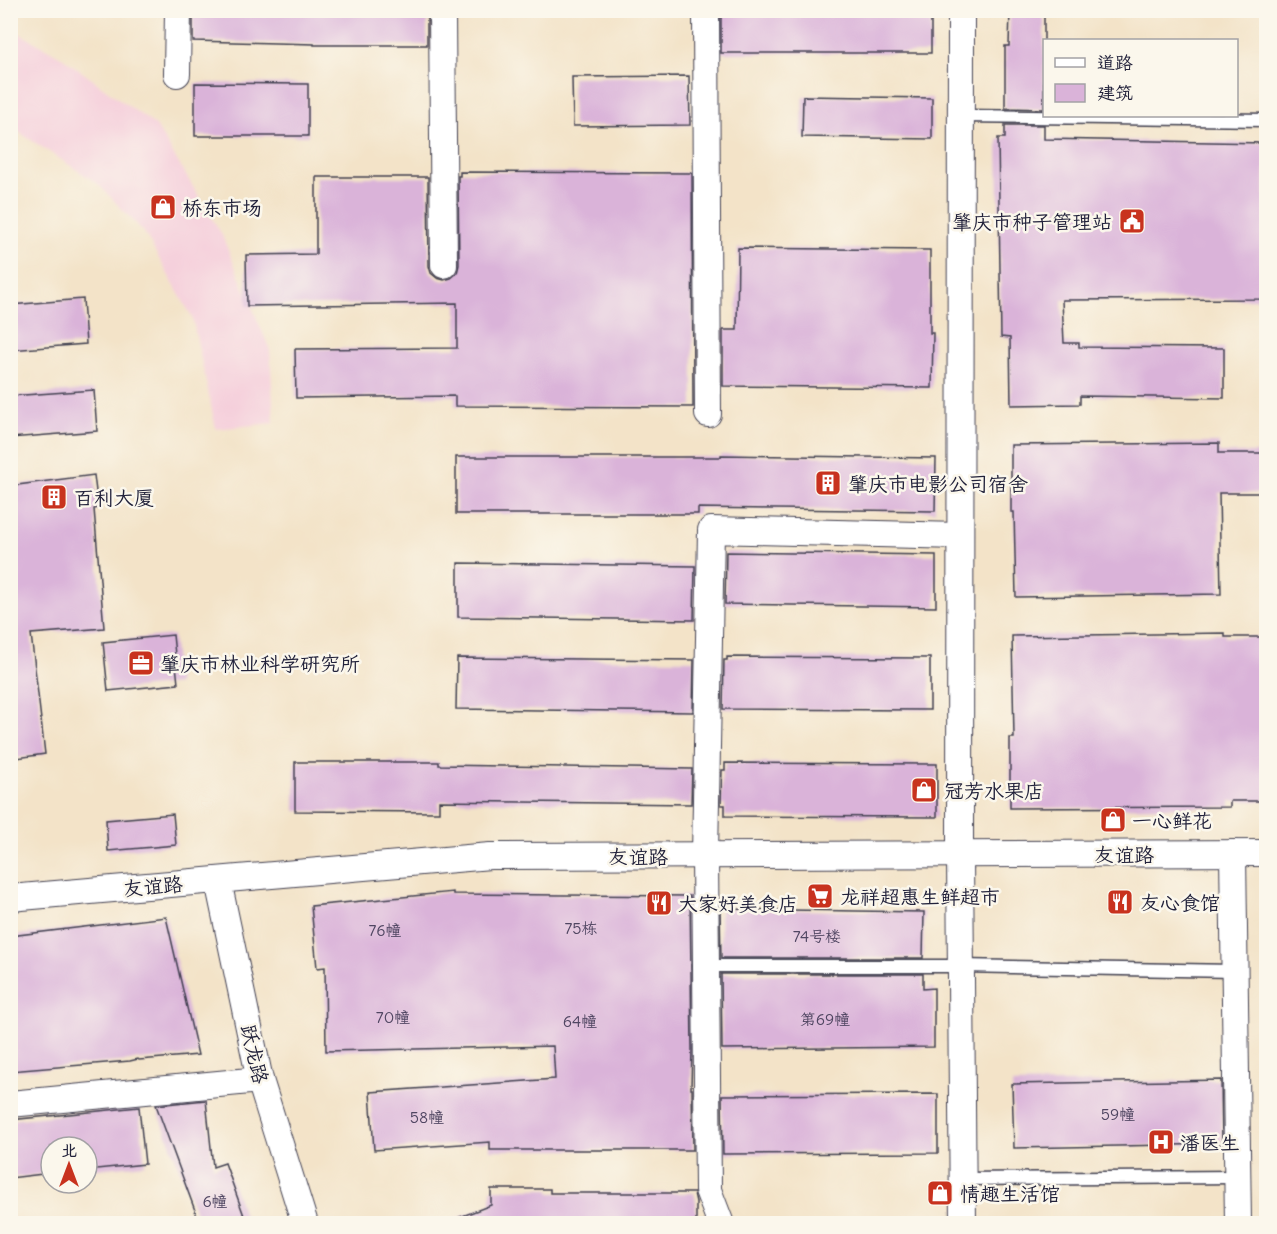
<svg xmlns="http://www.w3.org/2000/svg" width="1277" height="1234" font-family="Delius,'LXGW WenKai TC',sans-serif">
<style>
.built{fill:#f5cfdb}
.building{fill:#dab3d9}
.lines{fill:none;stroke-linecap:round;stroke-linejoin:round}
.service-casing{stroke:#413f50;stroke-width:15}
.minor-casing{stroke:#413f50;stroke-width:28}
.service{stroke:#fff;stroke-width:12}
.minor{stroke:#fff;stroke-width:26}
.labels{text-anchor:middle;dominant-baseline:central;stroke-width:5;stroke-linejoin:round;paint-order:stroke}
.number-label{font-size:16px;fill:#504662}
.poi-label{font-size:20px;fill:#22223b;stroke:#fbf7ec;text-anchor:start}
.street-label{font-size:20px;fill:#22223b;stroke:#fbf7ec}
</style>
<rect width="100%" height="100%" fill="#fbf7ec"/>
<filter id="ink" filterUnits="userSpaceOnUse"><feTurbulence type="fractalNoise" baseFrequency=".0167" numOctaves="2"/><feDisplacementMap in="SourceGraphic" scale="12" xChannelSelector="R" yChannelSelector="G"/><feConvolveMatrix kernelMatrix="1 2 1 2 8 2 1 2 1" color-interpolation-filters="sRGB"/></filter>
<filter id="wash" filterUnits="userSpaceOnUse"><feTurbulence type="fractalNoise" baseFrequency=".008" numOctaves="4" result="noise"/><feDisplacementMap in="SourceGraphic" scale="24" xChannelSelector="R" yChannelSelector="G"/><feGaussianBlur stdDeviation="1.35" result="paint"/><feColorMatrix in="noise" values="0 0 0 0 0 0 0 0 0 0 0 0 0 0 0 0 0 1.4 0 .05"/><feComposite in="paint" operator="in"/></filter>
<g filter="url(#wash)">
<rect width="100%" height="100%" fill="#f3e3c8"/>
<path class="built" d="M10,28L63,58L156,126L221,233L270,350L274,423L216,429L192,317L144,232L97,183L11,127Z"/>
<g id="blocks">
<g class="building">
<path d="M193,10H427V45H314V44L193,41Z"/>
<rect x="721" y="10" width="210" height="43"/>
<path d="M1010,10H1044V109L1005,108V46H1009Z"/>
<path d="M689,76L690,125L573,126L572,77Z"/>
<path d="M195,83L308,84V136H195Z"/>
<path d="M803,96L932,98V139L802,137Z"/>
<path d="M1005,125H1044V139L1265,143V299L1062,300L1064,343H1079V347L1224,348V398L1080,396V404L1011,405L1010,338L1001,337L998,138H1005Z"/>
<path d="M460,172L692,173L693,407L455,406V396L296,398L295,349L457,348V303L247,306L246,255L316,254V177H428L429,266L431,273L437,278L444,280L451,278L457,273L459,265L458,176H460Z"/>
<path d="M738,248L930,250V333H933L932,388L723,386V330H737Z"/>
<path d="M83,299L86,344L10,350V305Z"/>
<path d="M94,390L97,431L10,438V396Z"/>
<path d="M1219,443V453H1266V493H1219L1221,594L1016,597L1014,512H1011V445Z"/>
<path d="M721,455L936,458L935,511L698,508V514H456V457H721Z"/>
<path d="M94,475L98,508L94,509L104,628L31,634L45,754L17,758L10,704V486Z"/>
<path d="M726,552L936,555V607L725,604Z"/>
<path d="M458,563L695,566L694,620L458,617Z"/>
<path d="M1225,633V637H1266V801H1230V807L1010,808V738H1014L1012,636Z"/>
<path d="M173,635L178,684L108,691L103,642Z"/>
<path d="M727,657L930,658V710L723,709L724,660H727Z"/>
<path d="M457,658L694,660L693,712L456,709Z"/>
<path d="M295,762H439V765L692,769L691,804L439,801V812L295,811Z"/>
<path d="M725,763L937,764V817L725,816V805H721L722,770H725Z"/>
<path d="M173,814L176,845L108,851L106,820Z"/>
<path d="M453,892V894L690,896L692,1049L691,1089H692L693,1150H490V1142L374,1150L370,1092L555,1079L553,1046L326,1051L325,967L317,968L311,906Z"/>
<path d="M720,909L924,912L923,958H721Z"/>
<path d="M166,917L198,1055L139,1060L138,1059L130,1061L10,1071V936Z"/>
<path d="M721,974H923V989L934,988V1047L722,1049Z"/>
<path d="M1221,1080L1222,1144L1014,1148L1012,1084Z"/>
<path d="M938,1094V1153L723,1154L722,1095Z"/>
<path d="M206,1100L213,1167L225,1163L247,1224H200L156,1105Z"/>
<path d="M139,1107L145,1164L87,1170V1147H51V1173L10,1178V1120Z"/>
<path d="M491,1189H550V1193H694L696,1202V1224H447V1222L491,1205Z"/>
</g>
</g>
</g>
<g filter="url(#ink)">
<use href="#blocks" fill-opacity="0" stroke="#413f50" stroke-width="1.5"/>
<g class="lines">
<defs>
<g id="service">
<path d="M961,116L1266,120"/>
<path d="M705,966H961L1234,971"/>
<path d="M962,1179L1237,1177"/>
</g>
<g id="minor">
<path d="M442,10L444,265"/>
<path d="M706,10L708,414"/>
<path d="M961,10L960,854L963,1224"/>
<path d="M177,74L178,10"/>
<path d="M1233,853L1238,1224"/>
<path d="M218,881L260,1080L305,1224"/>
<path d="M10,898L490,856L1266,853"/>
<path d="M10,1104L260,1080"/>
<path d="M721,1224L708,1190L705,855L711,530L960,536"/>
</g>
</defs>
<use href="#service" class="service-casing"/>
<use href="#minor" class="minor-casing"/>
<use href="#service" class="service"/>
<use href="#minor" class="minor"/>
</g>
</g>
<defs>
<symbol id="shop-square" viewBox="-11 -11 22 22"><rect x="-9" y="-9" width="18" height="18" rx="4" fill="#c8321e" stroke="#fbf7ec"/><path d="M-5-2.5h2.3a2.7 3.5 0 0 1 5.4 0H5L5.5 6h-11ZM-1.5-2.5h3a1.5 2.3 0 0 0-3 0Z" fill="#fff"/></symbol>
<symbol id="civic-square" viewBox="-11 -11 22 22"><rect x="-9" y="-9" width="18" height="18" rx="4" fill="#c8321e" stroke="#fbf7ec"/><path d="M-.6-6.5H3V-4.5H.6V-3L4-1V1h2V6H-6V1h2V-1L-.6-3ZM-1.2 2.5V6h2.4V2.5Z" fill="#fff"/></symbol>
<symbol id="building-square" viewBox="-11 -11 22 22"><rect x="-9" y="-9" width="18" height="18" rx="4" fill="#c8321e" stroke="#fbf7ec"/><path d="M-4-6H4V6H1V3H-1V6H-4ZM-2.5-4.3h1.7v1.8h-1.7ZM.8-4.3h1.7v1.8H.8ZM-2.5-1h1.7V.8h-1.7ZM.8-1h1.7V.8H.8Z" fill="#fff"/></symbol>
<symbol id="office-square" viewBox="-11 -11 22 22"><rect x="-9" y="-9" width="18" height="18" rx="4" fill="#c8321e" stroke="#fbf7ec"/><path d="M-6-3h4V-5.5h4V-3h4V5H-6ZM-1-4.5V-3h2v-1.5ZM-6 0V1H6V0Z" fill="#fff"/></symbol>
<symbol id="supermarket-square" viewBox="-11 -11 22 22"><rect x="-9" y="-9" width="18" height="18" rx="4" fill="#c8321e" stroke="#fbf7ec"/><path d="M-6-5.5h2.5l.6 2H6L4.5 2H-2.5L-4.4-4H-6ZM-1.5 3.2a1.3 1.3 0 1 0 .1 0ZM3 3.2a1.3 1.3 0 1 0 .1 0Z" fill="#fff"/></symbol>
<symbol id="restaurant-square" viewBox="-11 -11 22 22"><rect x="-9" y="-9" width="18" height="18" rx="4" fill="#c8321e" stroke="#fbf7ec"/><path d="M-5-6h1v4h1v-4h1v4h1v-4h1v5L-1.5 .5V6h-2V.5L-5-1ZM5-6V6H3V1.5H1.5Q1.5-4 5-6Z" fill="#fff"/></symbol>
<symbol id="hospital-square" viewBox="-11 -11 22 22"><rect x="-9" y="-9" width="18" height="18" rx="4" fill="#c8321e" stroke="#fbf7ec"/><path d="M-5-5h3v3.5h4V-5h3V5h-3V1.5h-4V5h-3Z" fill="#fff"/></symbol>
</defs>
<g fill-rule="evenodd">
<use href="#shop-square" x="148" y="192" width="30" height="30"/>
<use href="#civic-square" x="1117" y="206" width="30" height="30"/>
<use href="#building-square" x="813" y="468" width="30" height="30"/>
<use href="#building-square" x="39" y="482" width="30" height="30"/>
<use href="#office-square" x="126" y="648" width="30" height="30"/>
<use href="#shop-square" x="909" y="775" width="30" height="30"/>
<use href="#shop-square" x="1098" y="805" width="30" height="30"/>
<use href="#supermarket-square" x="805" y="881" width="30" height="30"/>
<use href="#restaurant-square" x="1105" y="887" width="30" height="30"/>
<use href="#restaurant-square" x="644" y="888" width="30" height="30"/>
<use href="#hospital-square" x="1146" y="1127" width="30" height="30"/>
<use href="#shop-square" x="925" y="1178" width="30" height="30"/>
</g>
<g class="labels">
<g class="number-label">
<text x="581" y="928">75栋</text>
<text x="385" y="930">76幢</text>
<text x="817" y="936">74号楼</text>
<text x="393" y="1017">70幢</text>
<text x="825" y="1019">第69幢</text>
<text x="580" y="1021">64幢</text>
<text x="1118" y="1114">59幢</text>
<text x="427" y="1117">58幢</text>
<text x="215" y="1201">6幢</text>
</g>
<g class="poi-label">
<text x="182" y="207">桥东市场</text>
<text x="1112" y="221" text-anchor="end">肇庆市种子管理站</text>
<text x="848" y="483">肇庆市电影公司宿舍</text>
<text x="74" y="497">百利大厦</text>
<text x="160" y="663">肇庆市林业科学研究所</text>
<text x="944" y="790">冠芳水果店</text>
<text x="1132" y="820">一心鲜花</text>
<text x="840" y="896">龙祥超惠生鲜超市</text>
<text x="1140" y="902">友心食馆</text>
<text x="678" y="903">大家好美食店</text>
<text x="1180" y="1142">潘医生</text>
<text x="960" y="1193">情趣生活馆</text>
</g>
<g class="street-label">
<text x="1124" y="854">友谊路</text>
<text x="638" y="856">友谊路</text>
<text transform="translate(153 886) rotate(-5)">友谊路</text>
<text transform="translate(255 1054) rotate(77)">跃龙路</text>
</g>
</g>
<rect width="1277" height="1234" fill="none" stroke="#fbf7ec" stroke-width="36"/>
<rect x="1043" y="39" width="195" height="78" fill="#fbf7ec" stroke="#a4a2a5" stroke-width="1.5"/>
<rect x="1055" y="58" width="30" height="9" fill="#ffffff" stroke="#a4a2a5" stroke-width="1.5"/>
<text x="1097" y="69" font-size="18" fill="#22223b">道路</text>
<rect x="1055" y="84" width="30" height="18" fill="#dab3d9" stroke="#a4a2a5" stroke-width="1.5"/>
<text x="1097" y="99" font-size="18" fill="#22223b">建筑</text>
<g transform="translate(69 1165)"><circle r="28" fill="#fbf7ec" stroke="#a4a2a5" stroke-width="1.5"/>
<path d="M0-4.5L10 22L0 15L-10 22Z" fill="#c8321e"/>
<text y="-9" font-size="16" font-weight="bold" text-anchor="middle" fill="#22223b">北</text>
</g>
</svg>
